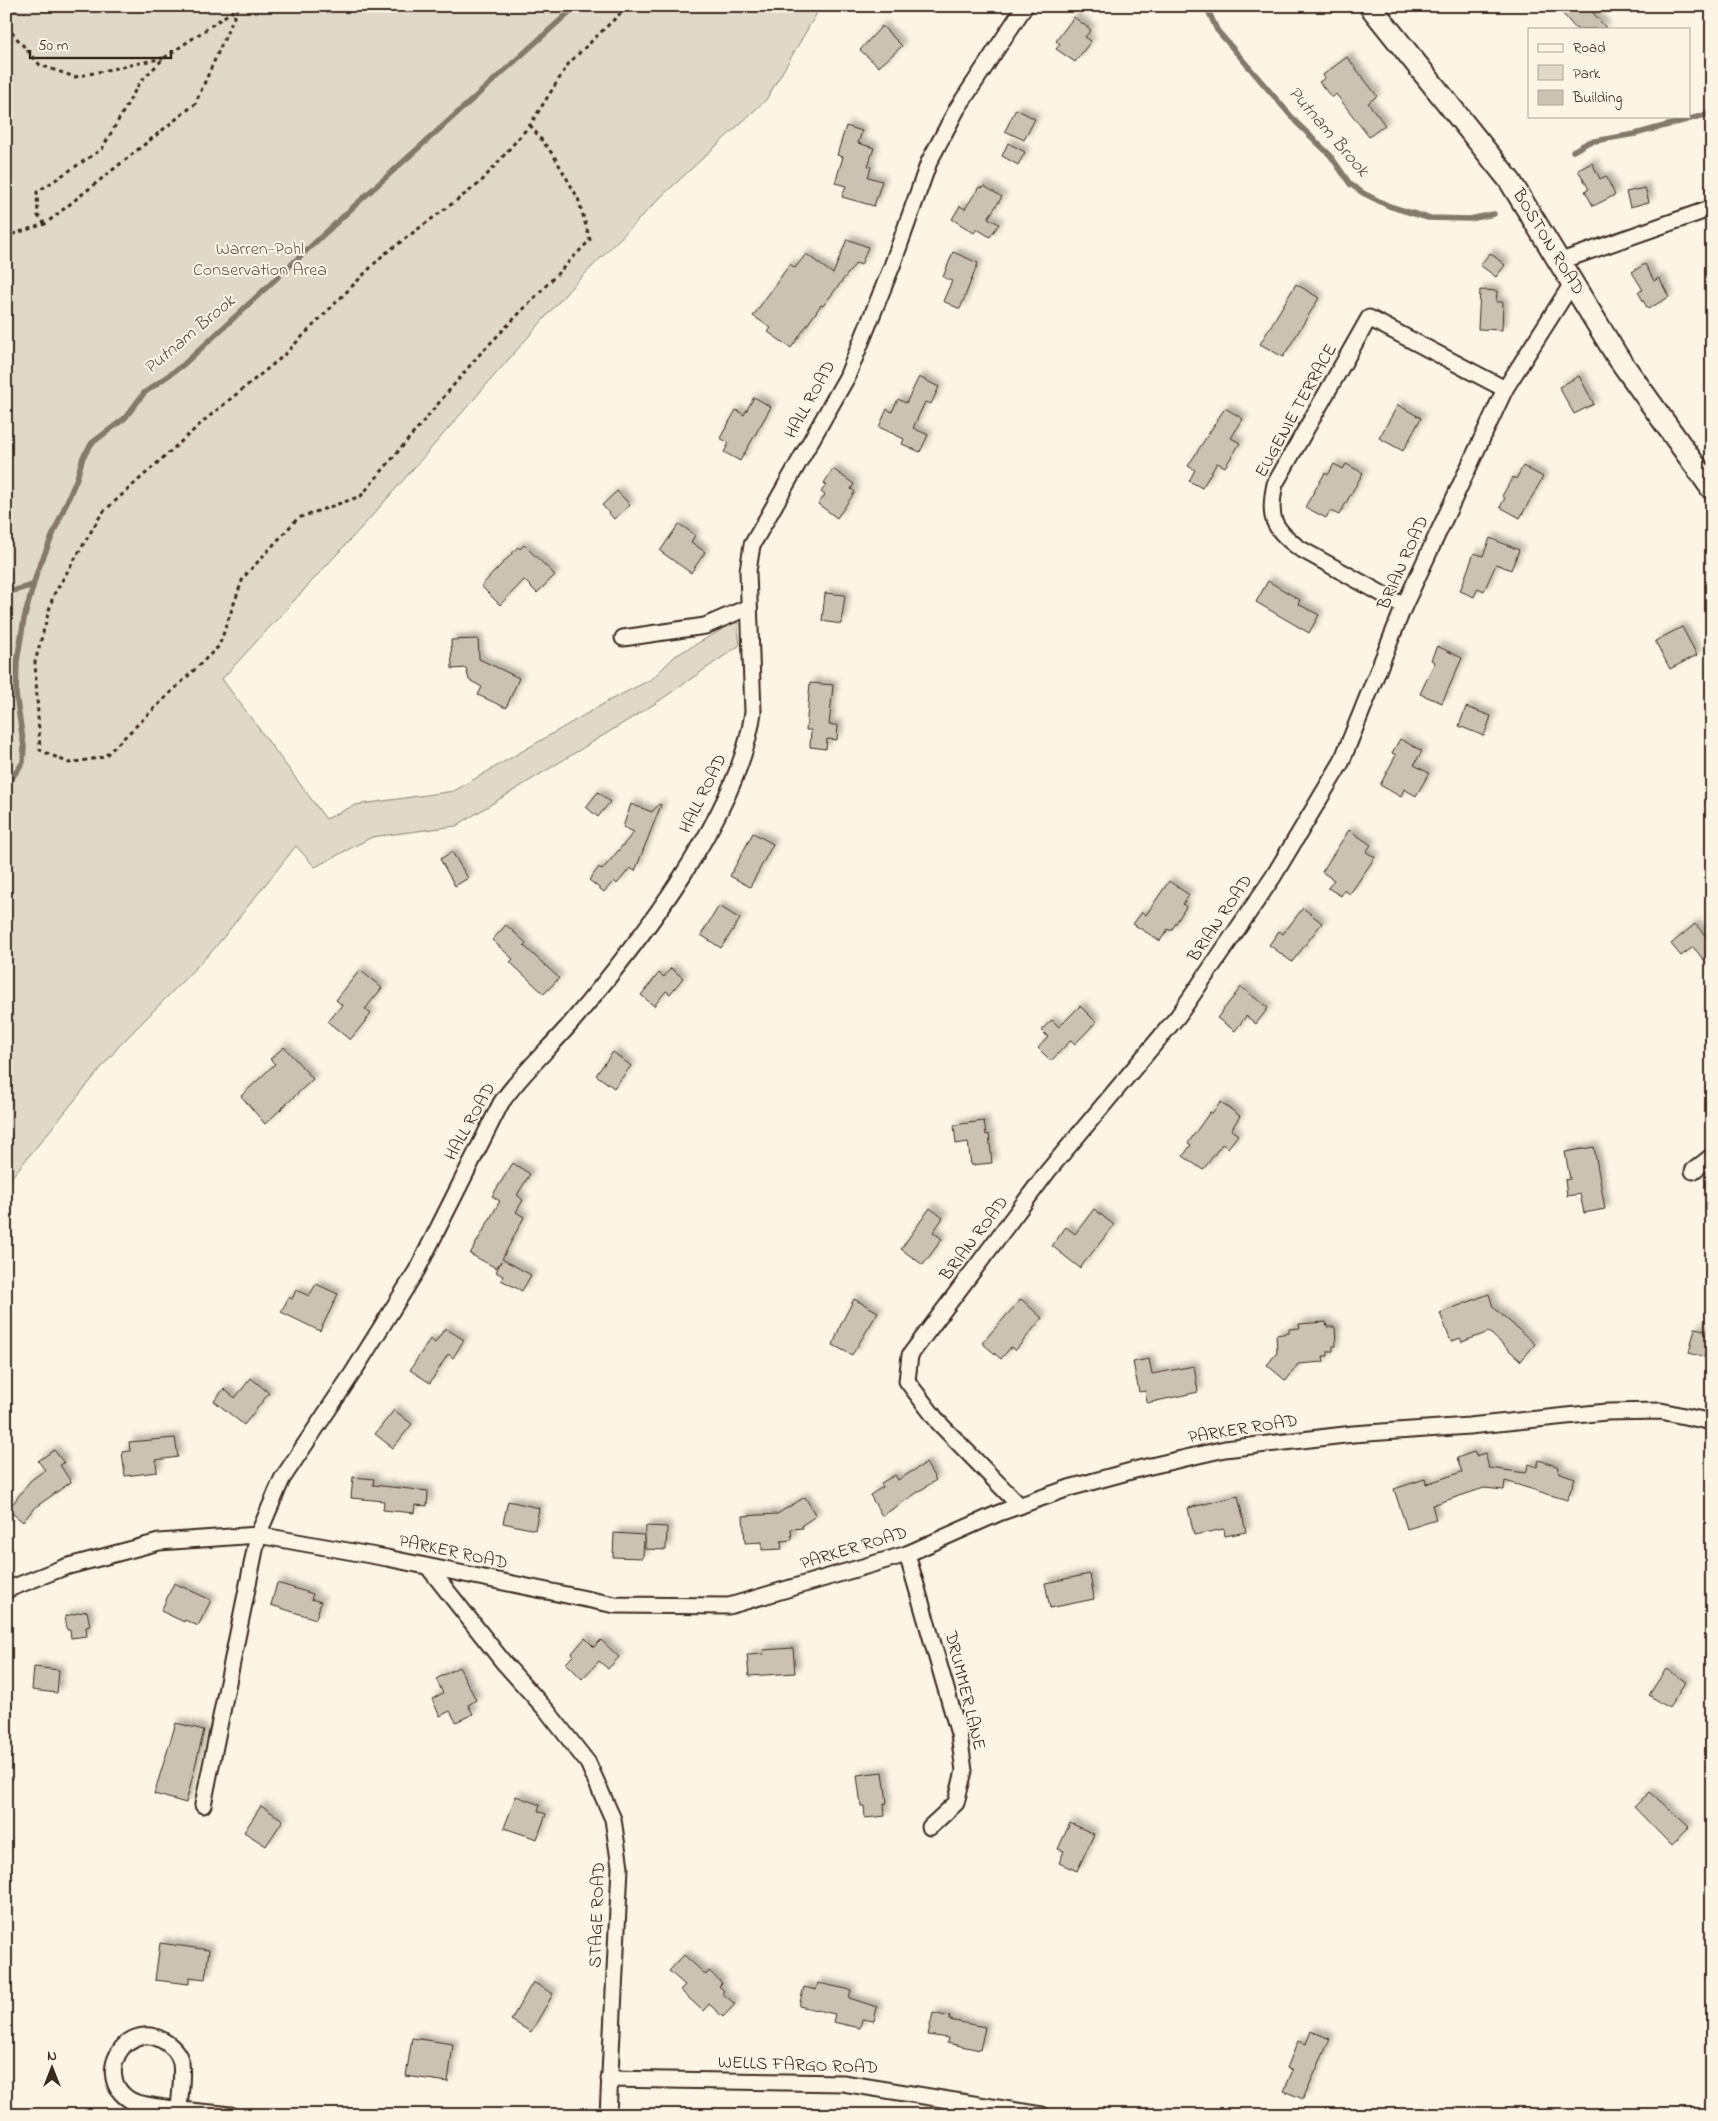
<svg xmlns="http://www.w3.org/2000/svg" width="1718" height="2121" font-family="'Indie Flower',sans-serif">
<style>
.green{fill:#e0d8c8;stroke:#8e8173}
.lines{fill:none;stroke-linecap:round;stroke-linejoin:round}
.stream{stroke:#85796b;stroke-width:5.5}
.building{fill:#ccc2b3;stroke:#3b2a1e;filter:url(#shadow)}
.minor-casing{stroke:#3b2a1e;stroke-width:19}
.secondary-casing{stroke:#3b2a1e;stroke-width:25}
.path{stroke:#3b2a1e;stroke-width:3;stroke-dasharray:4 4;stroke-linecap:butt}
.minor{stroke:#fcf5e5;stroke-width:15}
.secondary{stroke:#fcf5e5;stroke-width:21}
.labels{text-anchor:middle;dominant-baseline:central;stroke-width:4;stroke-linejoin:round;paint-order:stroke}
.street-label{font-size:18px;fill:#3b2a1e;stroke:#fcf5e5}
.park-label{font-size:18px;fill:#645648;stroke:#fcf5e5}
.water-label{font-size:19px;font-style:italic;fill:#605144;stroke:#fcf5e5}
</style>
<defs>
<filter id="shadow"><feDropShadow dx="4.5" dy="-4.5" stdDeviation="2.5" flood-color="#0004"/></filter>
</defs>
<rect width="100%" height="100%" fill="#fcf5e5"/>
<filter id="ink" filterUnits="userSpaceOnUse"><feTurbulence type="fractalNoise" baseFrequency=".02" numOctaves="2"/><feDisplacementMap in="SourceGraphic" scale="10" xChannelSelector="R" yChannelSelector="G"/><feConvolveMatrix kernelMatrix="1 2 1 2 8 2 1 2 1" color-interpolation-filters="sRGB"/></filter>
<g filter="url(#ink)">
<path class="green" d="M6,6H821L766,100L664,194L570,289L371,517L222,679L326,819L355,805L454,791L610,700L652,679L675,656L737,621L740,645L656,703L456,826L372,837L315,867L296,846L214,949L120,1045L6,1184Z"/>
<g class="lines">
<g class="stream">
<path d="M1206,6L1217,30L1297,123L1330,155L1350,184L1363,193L1389,206L1428,218L1470,219L1494,214"/>
<path d="M1573,151L1589,142L1635,134L1712,113"/>
<path d="M6,593L33,585"/>
<path d="M6,787L23,762L24,747L16,695L17,661L24,619L37,572L77,478L83,457L92,443L125,418L144,393L183,365L363,198L576,6"/>
</g>
</g>
<g class="building">
<path d="M1556,6H1587L1607,29H1576Z"/>
<path d="M1074,17L1091,30L1085,37L1091,41L1075,62L1056,49L1060,44L1056,41Z"/>
<path d="M882,26L902,46L879,67L860,50Z"/>
<path d="M1347,57L1377,96L1368,103L1385,125L1369,137L1336,94L1332,98L1319,82L1325,78L1323,75Z"/>
<path d="M1016,109L1035,119L1024,140L1005,131Z"/>
<path d="M846,126L862,131L858,143L874,148L868,166L871,167L868,177L882,181L874,206L842,197L846,186L835,183L843,157L837,155Z"/>
<path d="M1008,143L1025,152L1018,165L1002,156Z"/>
<path d="M1592,163L1600,179L1606,176L1615,195L1593,206L1585,191L1589,189L1578,170Z"/>
<path d="M984,186L1002,197L988,218L999,224L990,237L977,229L974,233L952,219L960,206L965,209L979,187L982,188Z"/>
<path d="M1645,188L1649,202L1630,207L1626,192Z"/>
<path d="M847,239L868,247L861,265L856,263L823,306L821,305L791,348L768,332L771,328L753,316L790,264L795,268L806,254L833,274Z"/>
<path d="M953,252L978,263L960,309L943,301L952,281L943,277Z"/>
<path d="M1490,253L1505,265L1496,277L1480,265Z"/>
<path d="M1645,264L1654,281L1659,278L1669,297L1648,309L1638,292L1643,290L1632,272Z"/>
<path d="M1296,284L1319,298L1283,357L1260,344Z"/>
<path d="M1480,290L1497,291L1496,302H1503L1502,330L1478,329Z"/>
<path d="M1579,376L1594,404L1574,414L1559,387Z"/>
<path d="M919,377L939,387L931,404L925,402L913,428L928,435L920,452L902,444L904,439L879,427L887,409L892,412L898,399L906,403Z"/>
<path d="M754,397L771,407L740,461L724,452L729,443L720,438L736,410L744,415Z"/>
<path d="M1398,405L1421,418L1403,451L1379,438Z"/>
<path d="M1225,408L1243,419L1231,438L1240,443L1225,467L1217,463L1202,488L1189,481L1195,470L1188,466Z"/>
<path d="M1334,464L1343,469L1346,464L1363,473L1339,515L1330,511L1326,518L1305,507L1325,473L1328,475Z"/>
<path d="M1523,466L1543,477L1520,518L1500,507L1505,498L1502,496L1513,477L1516,479Z"/>
<path d="M833,469L854,484L851,489L855,492L837,518L818,504L825,495L821,492L826,485L824,483Z"/>
<path d="M617,491L630,505L614,519L602,505Z"/>
<path d="M679,524L695,535L691,542L705,552L691,573L660,551Z"/>
<path d="M1490,538L1519,550L1511,570L1496,564L1484,591L1478,588L1474,597L1460,591L1474,553L1483,556Z"/>
<path d="M524,545L555,575L537,593L524,580L500,605L481,586L518,547L520,549Z"/>
<path d="M1268,581L1300,600L1298,604L1319,615L1309,633L1256,602Z"/>
<path d="M825,593L845,595L841,624L822,621Z"/>
<path d="M1682,627L1697,655L1670,669L1655,641Z"/>
<path d="M478,639L479,659L519,678L506,708L478,695L482,687L469,680L466,668L452,669L451,640Z"/>
<path d="M1437,646L1462,658L1442,703L1420,694L1435,662L1431,660Z"/>
<path d="M810,683L833,685L829,725H838L837,740L827,739L826,749L810,747L811,730H806Z"/>
<path d="M1466,707L1491,716L1484,736L1459,726Z"/>
<path d="M1400,739L1422,751L1414,765L1429,773L1416,796L1404,789L1401,797L1380,785L1396,755L1392,753Z"/>
<path d="M598,792L610,802L598,817L586,807Z"/>
<path d="M631,804L652,812L659,804L661,805L635,871L630,868L617,884L614,881L604,892L589,880L599,867L602,870L634,832L623,827Z"/>
<path d="M1349,830L1371,845L1366,852L1375,857L1350,894L1344,890L1341,896L1328,888L1334,880L1322,872Z"/>
<path d="M753,833L773,844L750,887L730,876Z"/>
<path d="M452,852L468,878L455,886L440,859Z"/>
<path d="M1169,881L1189,895L1183,904L1186,907L1171,931L1168,929L1160,941L1133,924L1142,912L1146,915Z"/>
<path d="M719,906L740,919L721,948L701,935Z"/>
<path d="M1303,908L1322,923L1292,962L1269,945L1279,931L1283,934Z"/>
<path d="M1695,924L1712,943V969L1693,947L1681,956L1671,944Z"/>
<path d="M506,925L526,943L524,946L559,978L544,994L510,962L513,959L492,940Z"/>
<path d="M671,968L683,978L670,994L666,991L654,1006L641,995L659,973L664,977Z"/>
<path d="M360,970L382,988L365,1009L371,1014L350,1040L328,1022L342,1005L336,1000Z"/>
<path d="M1241,987L1268,1008L1256,1024L1246,1016L1235,1031L1217,1018Z"/>
<path d="M1080,1006L1096,1022L1075,1044L1071,1040L1051,1061L1038,1048L1048,1037L1041,1030L1052,1020L1059,1027Z"/>
<path d="M284,1047L313,1079L265,1124L241,1096L275,1064L270,1059Z"/>
<path d="M613,1052L631,1066L614,1088L596,1075Z"/>
<path d="M1221,1102L1240,1116L1231,1130L1238,1135L1228,1148L1222,1144L1203,1170L1183,1156L1191,1145L1188,1143L1210,1112L1212,1113Z"/>
<path d="M984,1121L986,1135L989,1134L992,1163L971,1165L968,1142L956,1144L954,1125Z"/>
<path d="M1594,1147L1605,1209L1584,1213L1580,1194L1567,1196L1565,1180L1570,1179L1565,1152Z"/>
<path d="M513,1163L530,1174L517,1195L523,1200L516,1212L524,1217L502,1259L531,1275L522,1291L501,1280L503,1276L496,1272L501,1261L496,1268L470,1254L500,1201L492,1196Z"/>
<path d="M930,1208L943,1218L933,1232L942,1239L923,1265L901,1249Z"/>
<path d="M1094,1209L1114,1225L1080,1268L1052,1246L1066,1227L1075,1234Z"/>
<path d="M316,1284L338,1294L320,1331L281,1312L289,1297L292,1299L296,1290L309,1296Z"/>
<path d="M1489,1294L1493,1307L1535,1344L1521,1361L1489,1332L1462,1342L1460,1338L1451,1342L1440,1313Z"/>
<path d="M854,1299L878,1312L852,1355L833,1345L841,1324Z"/>
<path d="M1021,1299L1042,1318L1015,1351L1011,1347L1001,1359L982,1343Z"/>
<path d="M1326,1322L1327,1327H1335L1336,1346H1333V1351H1328V1356H1323L1324,1362L1298,1364L1286,1381L1267,1365L1277,1353L1276,1335L1289,1333V1329L1300,1328L1299,1324Z"/>
<path d="M445,1328L464,1340L453,1358L448,1354L430,1383L410,1370L430,1339L435,1343Z"/>
<path d="M1695,1328L1712,1332V1359L1689,1353Z"/>
<path d="M1149,1359L1152,1374L1194,1366L1198,1392L1147,1403L1145,1391L1139,1392L1133,1362Z"/>
<path d="M251,1378L269,1393L244,1425L214,1401L224,1389L235,1398Z"/>
<path d="M394,1410L412,1424L393,1448L375,1434Z"/>
<path d="M175,1438L178,1457L156,1460L157,1472L125,1476L122,1452L130,1451L129,1442Z"/>
<path d="M54,1450L64,1463L60,1465L71,1482L34,1508L23,1522L8,1510L30,1481L45,1470L38,1461Z"/>
<path d="M1474,1452L1476,1456L1485,1453L1489,1468L1526,1473L1529,1464L1537,1467L1539,1460L1559,1467L1558,1472L1575,1478L1567,1500L1505,1481L1504,1490L1484,1488L1432,1505L1436,1520L1407,1529L1394,1489L1425,1479L1426,1484L1462,1472L1457,1458Z"/>
<path d="M926,1463L936,1480L882,1516L870,1495L883,1487L881,1483L895,1475L898,1480Z"/>
<path d="M353,1477L374,1479L373,1485L428,1491L427,1506L415,1505L414,1513L383,1510L384,1501L351,1498Z"/>
<path d="M1238,1496L1246,1532L1225,1536L1224,1529L1194,1535L1188,1508Z"/>
<path d="M805,1497L816,1516L802,1525L803,1528L791,1529L792,1540L781,1541L782,1549L762,1550V1542L745,1543L743,1516L777,1514Z"/>
<path d="M508,1501L539,1508L535,1530L503,1523Z"/>
<path d="M646,1526L667,1527L666,1550L645,1549Z"/>
<path d="M614,1533L644,1535L643,1558L613,1557Z"/>
<path d="M1090,1574L1094,1599L1050,1608L1045,1583Z"/>
<path d="M174,1583L211,1600L198,1626L185,1620L184,1622L161,1611Z"/>
<path d="M277,1583L313,1594L311,1599L321,1602L316,1619L271,1605Z"/>
<path d="M87,1611L90,1626L86,1627L87,1636L71,1638L70,1630H67L65,1616Z"/>
<path d="M585,1638L594,1647L601,1640L619,1657L608,1669L599,1661L582,1679L566,1663L574,1655L572,1653Z"/>
<path d="M793,1648L795,1673L749,1676L747,1655L764,1654L763,1650Z"/>
<path d="M34,1667L59,1670L57,1693L32,1690Z"/>
<path d="M459,1667L476,1700L468,1705L473,1714L456,1722L450,1711L440,1716L432,1699L443,1693L436,1679Z"/>
<path d="M1666,1669L1686,1682L1669,1708L1649,1695Z"/>
<path d="M176,1723L204,1730L186,1803L154,1794Z"/>
<path d="M883,1772L887,1803L884,1804L885,1816L865,1818L864,1806H861L857,1775Z"/>
<path d="M1650,1792L1689,1827L1671,1845L1634,1807Z"/>
<path d="M516,1796L540,1805L538,1811L546,1814L537,1839L504,1828Z"/>
<path d="M261,1806L283,1820L266,1846L244,1832Z"/>
<path d="M1070,1823L1094,1834L1077,1871L1059,1863L1064,1851L1058,1849Z"/>
<path d="M160,1943L209,1950L205,1979L189,1977V1984L155,1980Z"/>
<path d="M684,1955L706,1975L709,1971L722,1983L719,1986L724,1991L722,1993L735,2004L723,2017L709,2004L703,2011L680,1990L685,1985L669,1971Z"/>
<path d="M533,1982L553,1994L531,2032L511,2020Z"/>
<path d="M818,1983L851,1990L849,1998L877,2007L874,2021L862,2019L860,2028L833,2022L835,2014L799,2006L804,1987L816,1990Z"/>
<path d="M933,2013L950,2017L949,2020L985,2027L980,2050L947,2043L948,2038L928,2035Z"/>
<path d="M1311,2031L1330,2039L1303,2099L1284,2091L1293,2070L1287,2068L1298,2041L1306,2044Z"/>
<path d="M412,2038L453,2044L448,2082L406,2076Z"/>
</g>
<g class="lines">
<defs>
<g id="minor">
<path d="M1561,261L1712,208"/>
<path d="M1404,606L1299,548C1272,528 1268,517 1275,484L1369,318L1505,389"/>
<path d="M623,638L705,626L749,607"/>
<path d="M1693,1171L1712,1156"/>
<path d="M1020,1506L939,1423L907,1381L910,1355L1048,1171L1178,1016L1273,877L1341,763L1404,606L1505,389L1573,282"/>
<path d="M907,1554L959,1734L964,1771L956,1803L930,1827"/>
<path d="M429,1568L504,1663L548,1712L588,1763L613,1819L620,1867L608,2115"/>
<path d="M6,1590L65,1567L159,1542L258,1535L387,1558L615,1605L729,1606L907,1554L999,1513L1069,1488L1142,1468L1225,1449L1353,1434L1469,1426L1606,1412L1661,1411L1712,1422"/>
<path d="M203,1805L258,1535L282,1479L352,1374L417,1270L501,1103C521,1074 548,1050 571,1023C637,945 740,814 753,712L748,571L752,545L847,377L892,266L929,162L957,109L1025,6"/>
<path d="M609,2079L843,2083L1042,2115"/>
<path d="M179,2109C180,2094 183,2078 181,2063C179,2053 171,2045 162,2040C124,2020 93,2078 130,2100C145,2109 210,2112 231,2115"/>
</g>
<g id="secondary">
<path id="s1" d="M1370,6L1510,181L1617,356L1712,489"/>
</g>
</defs>
<use href="#minor" class="minor-casing"/>
<use href="#secondary" class="secondary-casing"/>
<g class="path">
<path d="M6,14L24,6"/>
<path d="M6,26L40,65L75,77L163,58"/>
<path d="M530,125L554,156L578,198L590,240L478,356L361,496L298,518L243,578L219,646L104,757L69,763L40,750L35,662L53,596L102,513L206,419L282,357L383,255L480,183L530,125L569,63L628,6"/>
<path d="M45,224L38,216L37,192L102,149L140,82L164,58L240,6"/>
<path d="M6,239L10,235L45,224L195,104L238,8"/>
</g>
<use href="#minor" class="minor"/>
<use href="#secondary" class="secondary"/>
</g>
</g>
<g class="labels">
<g class="street-label">
<text stroke="none"><textPath href="#s1" startOffset="296">BOSTON ROAD</textPath></text>
<text transform="translate(811 400) rotate(-61)">HALL ROAD</text>
<text transform="translate(1297 411) rotate(-61)">EUGENIE TERRACE</text>
<text transform="translate(1404 563) rotate(-66)">BRIAN ROAD</text>
<text transform="translate(704 794) rotate(-64)">HALL ROAD</text>
<text transform="translate(1221 919) rotate(-56)">BRIAN ROAD</text>
<text transform="translate(471 1122) rotate(-61)">HALL ROAD</text>
<text transform="translate(975 1239) rotate(-53)">BRIAN ROAD</text>
<text transform="translate(1243 1430) rotate(-9)">PARKER ROAD</text>
<text transform="translate(854 1549) rotate(-17)">PARKER ROAD</text>
<text transform="translate(453 1553) rotate(12)">PARKER ROAD</text>
<text transform="translate(964 1691) rotate(76)">DRUMMER LANE</text>
<text transform="translate(598 1915) rotate(-88)">STAGE ROAD</text>
<text transform="translate(798 2066) rotate(2)">WELLS FARGO ROAD</text>
</g>
<g class="park-label">
<text x="260" y="250">Warren-Pohl<tspan x="260" dy="21">Conservation Area</tspan></text>
</g>
<g class="water-label">
<text transform="translate(1328 132) rotate(49)">Putnam Brook</text>
<text transform="translate(190 335) rotate(-40)">Putnam Brook</text>
</g>
</g>
<rect width="1718" height="2121" fill="none" stroke="#fcf5e5" stroke-width="25"/>
<rect x="12" y="12" width="1693" height="2096" fill="none" stroke="#3b2a1e" stroke-width="2" filter="url(#ink)"/>
<rect x="1528" y="28" width="162" height="90" fill="#fcf5e5" stroke="#afa495"/>
<rect x="1538" y="44" width="25" height="8" fill="#fcf5e5" stroke="#afa495"/>
<text x="1573" y="52" font-size="15" fill="#3b2a1e">Road</text>
<rect x="1538" y="65" width="25" height="15" fill="#e0d8c8" stroke="#afa495"/>
<text x="1573" y="78" font-size="15" fill="#3b2a1e">Park</text>
<rect x="1538" y="90" width="25" height="15" fill="#ccc2b3" stroke="#afa495"/>
<text x="1573" y="102" font-size="15" fill="#3b2a1e">Building</text>
<g transform="translate(52 2068)" stroke="#fcf5e5" stroke-width="4" paint-order="stroke">
<path d="M0-4L9 19L0 12L-9 19Z" fill="#3b2a1e"/>
<text y="-8" font-size="14" font-weight="bold" text-anchor="middle" fill="#3b2a1e">N</text>
</g>
<path d="M30 50v8h141v-8" fill="none" stroke="#3b2a1e" stroke-width="2.5"/>
<text x="38" y="50" font-size="15" fill="#3b2a1e" stroke="#fcf5e5" stroke-width="4" paint-order="stroke">50 m</text>
</svg>
